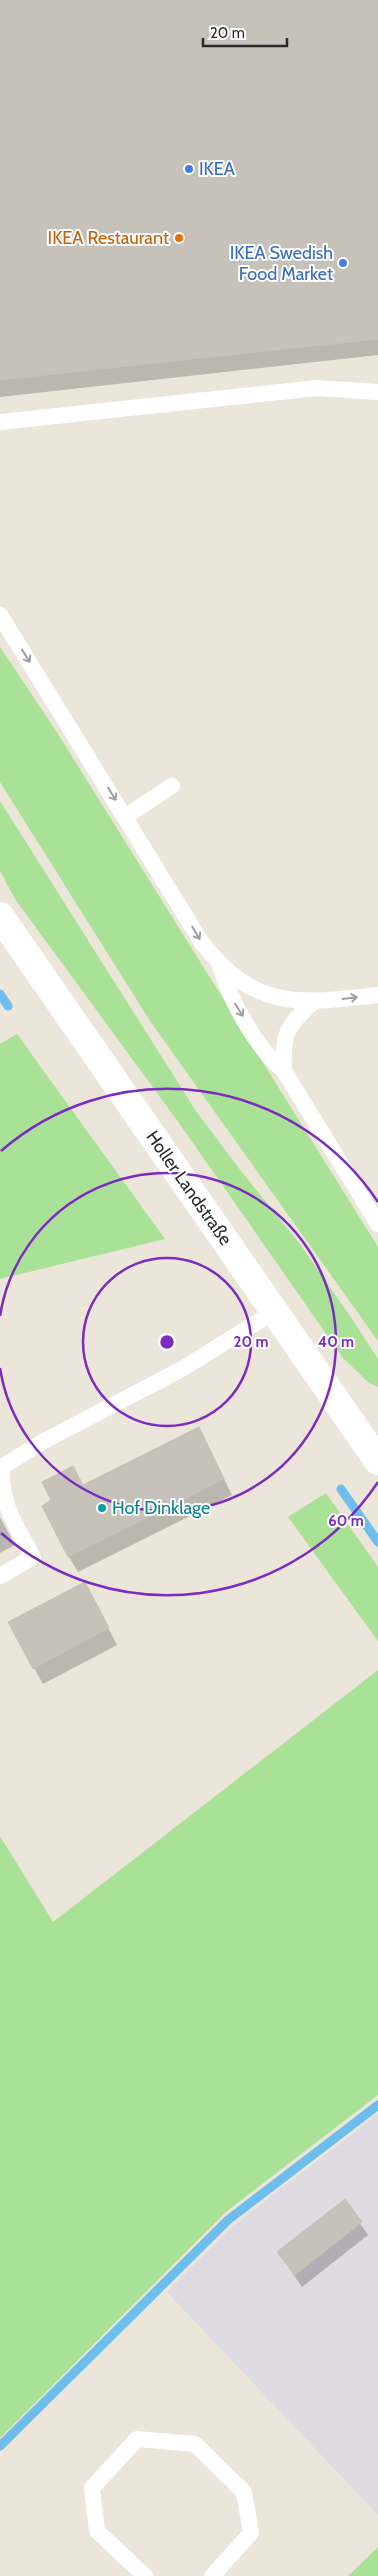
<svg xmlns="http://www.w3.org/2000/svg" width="378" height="2576" font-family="Cabin,sans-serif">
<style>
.industrial{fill:#dedbe3}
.green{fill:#a9e297}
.shadow{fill:#0003}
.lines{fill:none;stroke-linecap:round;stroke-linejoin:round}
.stream{stroke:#6dbeed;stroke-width:9}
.building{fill:#c6c2ba;stroke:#c6c1b4}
.lane{stroke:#fff;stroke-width:16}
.secondary{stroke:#fff;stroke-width:28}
.oneway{stroke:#9f9f9f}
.ring{fill:none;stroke:#7b2cbf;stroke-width:2.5}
.shop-dot{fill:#3f7fe0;stroke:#fff;stroke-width:2}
.food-dot{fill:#e8710a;stroke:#fff;stroke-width:2}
.culture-dot{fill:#0f9aa8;stroke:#fff;stroke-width:2}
.labels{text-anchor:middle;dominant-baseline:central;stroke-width:4;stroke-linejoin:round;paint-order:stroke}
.shop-label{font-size:18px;fill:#366cbe;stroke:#fff;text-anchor:start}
.food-label{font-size:18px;fill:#c56008;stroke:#fff;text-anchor:end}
.street-label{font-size:18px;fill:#292929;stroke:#fff}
.culture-label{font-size:18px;fill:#0d838f;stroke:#fff;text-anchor:start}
.centre{fill:#7b2cbf;stroke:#fff;stroke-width:2.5}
.ring-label{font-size:15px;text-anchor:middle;font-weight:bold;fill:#7b2cbf;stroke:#fff;stroke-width:4;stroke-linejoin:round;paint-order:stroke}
</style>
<rect width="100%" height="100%" fill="#ebe5da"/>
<path class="industrial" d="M378,2114V2515L167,2292L233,2226Z"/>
<g class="green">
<path d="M0,647L58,734L378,1247V1341L150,1021L0,782Z"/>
<path d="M0,801L196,1111L241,1171L300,1244L350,1316L378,1359V1387L369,1383L343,1358L179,1123L15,899L0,871Z"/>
<path d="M17,1034L165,1239L0,1279V1044Z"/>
<path d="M326,1493L378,1567V1641L288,1517Z"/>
<path d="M378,1670V2095L227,2211L0,2438V1836L53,1922Z"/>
<path d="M378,2547V2576H348Z"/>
</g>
<g class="shadow">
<path d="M0,0H378V355L0,397Z"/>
<path d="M207,1444L232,1495L78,1572L69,1557Z"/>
<path d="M0,1517L15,1545L0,1553Z"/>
<path d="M93,1599L117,1645L43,1684L34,1668Z"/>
<path d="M344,2201L368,2235L302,2287L278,2252Z"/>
</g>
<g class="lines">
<g class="stream">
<path d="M0,994L8,1006"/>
<path d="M341,1489L378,1542"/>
<path d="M0,2446L228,2220L378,2105"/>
</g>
</g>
<g class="building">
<path d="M0,0H378V339L0,380Z"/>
<path d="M199,1427L224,1479L163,1510L137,1458Z"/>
<path d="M137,1458L163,1510L68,1557L42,1506L51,1500L42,1482L73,1466L83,1485Z"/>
<path d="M85,1582L109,1628L33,1669L8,1622Z"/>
<path d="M345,2199L362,2222L295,2275L277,2252Z"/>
</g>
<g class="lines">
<g class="lane">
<path d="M0,422L317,388L378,392"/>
<path d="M0,615L202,943C256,1011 299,1004 378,995"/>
<path d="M126,816L172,786"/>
<path d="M220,966C231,1002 255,1046 284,1071L378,1224"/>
<path d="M284,1071C282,1035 286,1025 314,1002"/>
<path d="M0,1576L33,1557C16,1525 0,1504 2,1467L44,1441L182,1369L275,1311"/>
<path d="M145,2576L97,2531L92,2488L137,2439L195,2444L244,2492L251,2533L212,2576"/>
</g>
<path class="secondary" d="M0,916L378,1461"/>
</g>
<defs><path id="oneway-shaft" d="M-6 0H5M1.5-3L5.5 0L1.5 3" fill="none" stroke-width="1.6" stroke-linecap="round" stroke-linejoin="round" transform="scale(1.25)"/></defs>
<g class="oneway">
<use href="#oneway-shaft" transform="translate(26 656) rotate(58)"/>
<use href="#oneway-shaft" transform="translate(112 794) rotate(58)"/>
<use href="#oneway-shaft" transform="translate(196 933) rotate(59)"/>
<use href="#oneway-shaft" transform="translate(350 998) rotate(-7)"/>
<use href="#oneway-shaft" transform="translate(239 1010) rotate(58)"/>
</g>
<g class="ring">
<circle cx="167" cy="1342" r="84"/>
<path d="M0 1316A169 169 0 1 1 0 1368"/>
<path d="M378 1482A253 253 0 0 1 1 1533M1 1151A253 253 0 0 1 378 1202"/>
</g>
<g class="shop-dot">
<circle cx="189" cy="169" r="5"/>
<circle cx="343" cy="263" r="5"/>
</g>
<circle class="food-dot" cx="179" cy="238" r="5"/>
<circle class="culture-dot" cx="102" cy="1508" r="5"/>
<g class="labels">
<g class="shop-label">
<text x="199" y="169">IKEA</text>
<text x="333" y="253" text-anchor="end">IKEA Swedish<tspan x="333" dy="21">Food Market</tspan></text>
</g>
<g class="food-label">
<text x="169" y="238">IKEA Restaurant</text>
</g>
<g class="street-label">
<text transform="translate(189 1188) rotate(55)">Holler Landstraße</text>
</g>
<g class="culture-label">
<text x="112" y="1508">Hof Dinklage</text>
</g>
</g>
<circle cx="167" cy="1342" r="8" class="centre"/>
<g class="ring-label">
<text x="251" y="1347">20 m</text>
<text x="336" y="1347">40 m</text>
<text x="346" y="1526">60 m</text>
</g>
<path d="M203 38v8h84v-8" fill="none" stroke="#292929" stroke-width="2.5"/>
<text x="210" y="38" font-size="15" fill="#292929" stroke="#ffffff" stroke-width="4" paint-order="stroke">20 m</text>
</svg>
